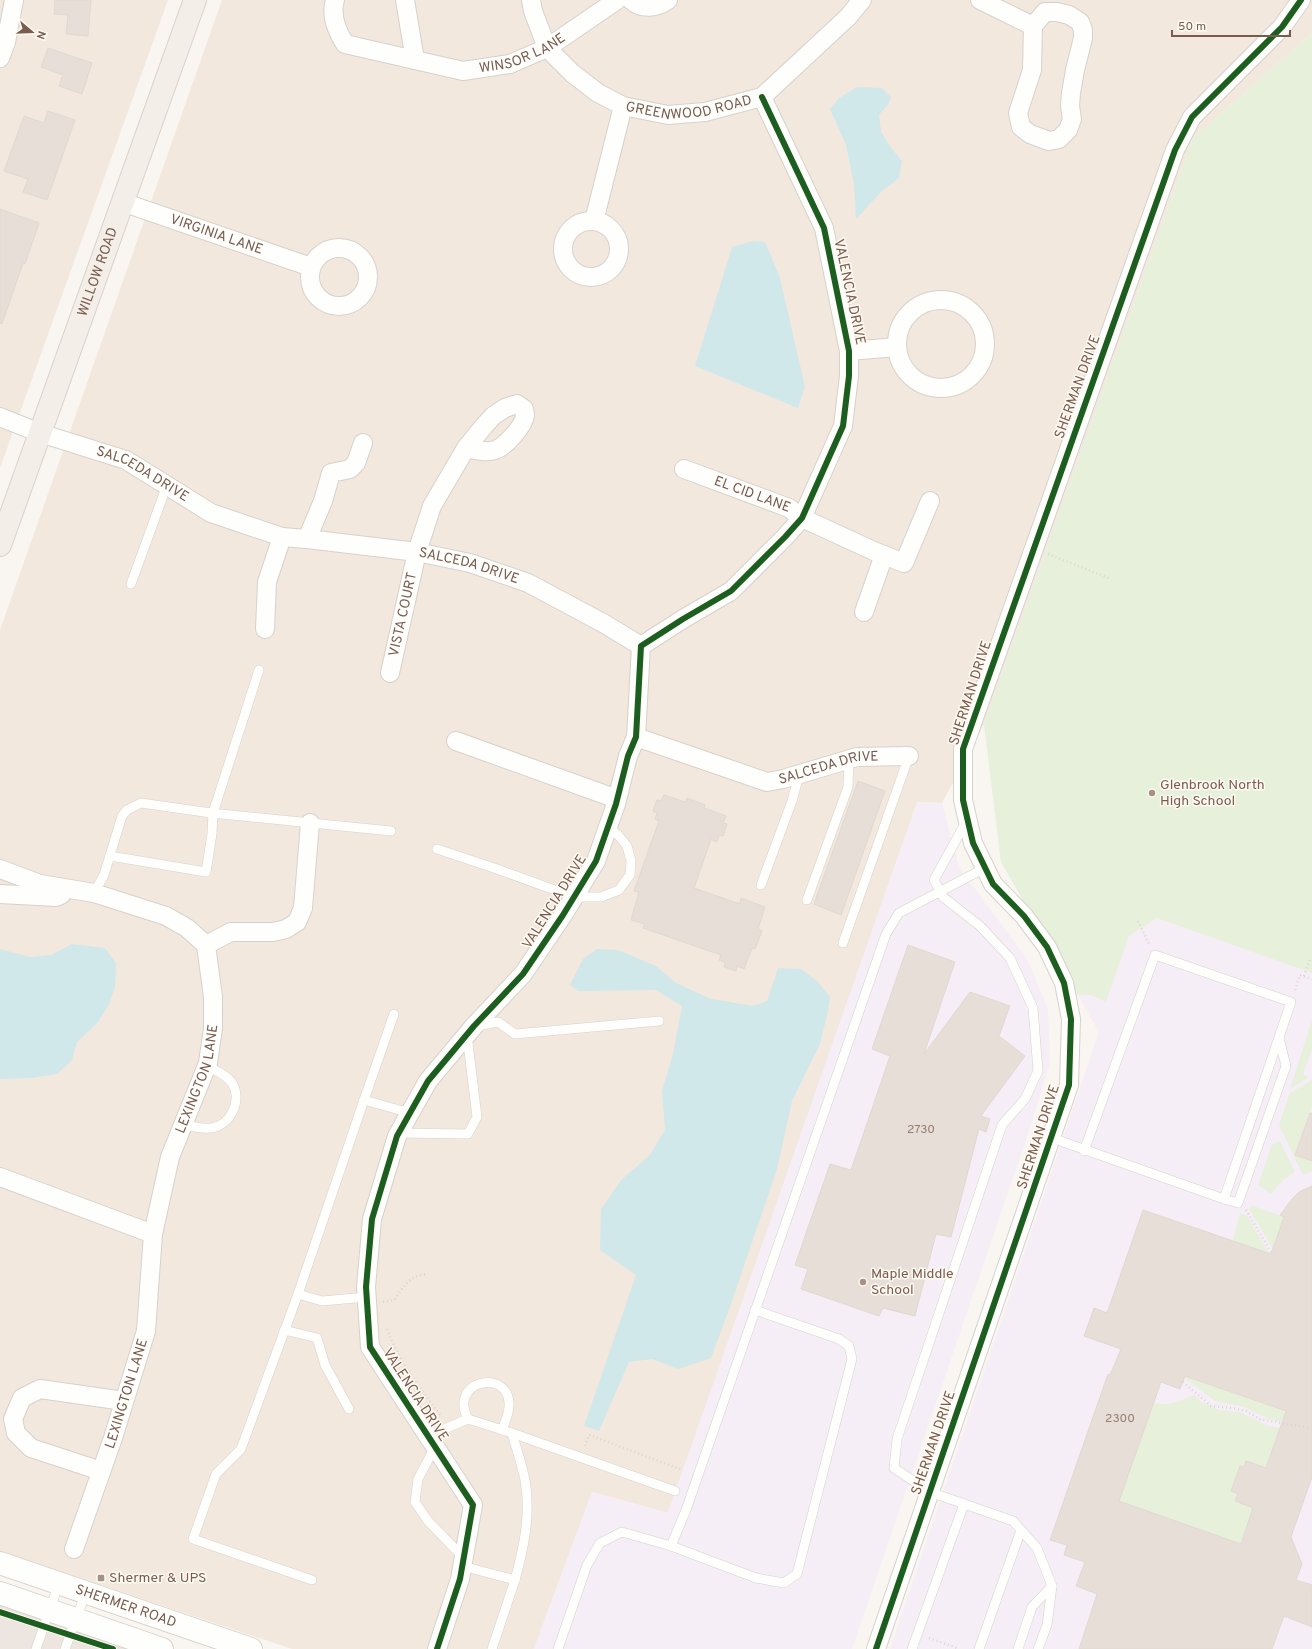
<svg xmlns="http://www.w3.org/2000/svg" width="1312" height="1649" font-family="Overpass,sans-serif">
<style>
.residential{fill:#f2e8de}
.industrial{fill:#ede5e0}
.education{fill:#f6eef6}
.green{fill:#e7f0db}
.water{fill:#d0e8ea}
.building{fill:#e6ded7;stroke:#e2d8d2;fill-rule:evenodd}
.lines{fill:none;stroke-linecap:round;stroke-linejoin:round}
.lane-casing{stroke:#d7d1cb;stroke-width:10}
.street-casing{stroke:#d7d1cb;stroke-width:20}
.secondary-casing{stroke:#d9d2cb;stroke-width:24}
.primary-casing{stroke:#dad1cc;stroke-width:24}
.path{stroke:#dcd5d0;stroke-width:2.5;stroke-dasharray:1 3;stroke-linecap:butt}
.lane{stroke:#fefefd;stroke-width:9}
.street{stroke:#fefefd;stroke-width:18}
.secondary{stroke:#fefefd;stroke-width:22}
.primary{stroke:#f3eee8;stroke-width:22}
.cycleway-casing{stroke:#fffaf3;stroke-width:8}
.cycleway{stroke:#1b5e20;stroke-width:6}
.poi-dot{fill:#a69286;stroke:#fffaf3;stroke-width:1.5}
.labels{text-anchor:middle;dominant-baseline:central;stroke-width:3;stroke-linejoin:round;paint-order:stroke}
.number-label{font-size:12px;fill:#977e72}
.street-label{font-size:14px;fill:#7a5c4d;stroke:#fffaf3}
.poi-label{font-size:14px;fill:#7a5c4d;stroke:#fffaf3;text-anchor:start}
</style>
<rect width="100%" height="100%" fill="#f9f5f0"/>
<g class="residential">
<path d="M0,0H168L0,468Z"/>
<path d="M222,0H1312V33L1193,138L984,724L942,803L918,802L668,1513L592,1492L534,1649H292L0,1551V630Z"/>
</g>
<path class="industrial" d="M0,1605L127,1649H0Z"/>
<g class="education">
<path d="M1312,33V1649H890L1099,1032L1001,862L984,724L1193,138Z"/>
<path d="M917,802L942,803L959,867L1027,959L1048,1009L1050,1063L1031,1125L852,1649H534L592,1492L668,1513Z"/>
</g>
<g class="green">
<path d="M1312,33V973L1157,918L1129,936L1106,1002L1091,995L1077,994L1001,862L984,724L1193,138Z"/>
<path d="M1312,1020V1050L1303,1074L1309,1077L1290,1089Z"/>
<path d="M1312,1080V1107L1295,1155L1312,1161V1171L1303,1175L1279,1125L1290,1093Z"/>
<path d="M1280,1141L1295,1172L1284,1179L1271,1194L1258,1185L1272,1144Z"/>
<path d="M1251,1205L1284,1217L1273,1249L1249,1209Z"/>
<path d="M1240,1213L1247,1216L1269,1253L1233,1241Z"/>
<path d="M1185,1376L1304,1418L1298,1421H1277L1269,1419L1244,1407L1215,1401L1184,1378Z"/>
<path d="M1194,1395L1203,1403L1219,1410L1240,1412L1268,1426L1288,1428L1266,1468L1246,1461L1244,1467L1240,1466L1231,1491L1238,1494L1235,1501L1253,1508L1250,1547L1136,1507L1118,1505L1154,1403C1169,1406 1180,1401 1194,1395Z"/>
</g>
<g class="water">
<path d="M857,87L882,88L891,97L889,103L879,115L881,132L892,149L902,161L899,178L882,191L856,219L854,184L846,145L830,109L839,98Z"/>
<path d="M753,241L765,242L780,278L805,387L798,408L695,366L732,247Z"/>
<path d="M72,944L105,948L116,963L115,987L109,1004L98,1022L77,1042L72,1060L57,1074L32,1078L0,1079V949L30,957L51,955Z"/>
<path d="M597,949L618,950L656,966L676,983L711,999L753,1006L767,1001L778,968L801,969L817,981L830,997L828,1011L820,1044L792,1101L777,1169L731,1304L711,1358L678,1369L652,1359L629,1362L599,1431L584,1426L636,1275L600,1250L601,1209L621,1180L649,1156L665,1130L662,1091L673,1054L682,1006L656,990L579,991L570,985L583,959Z"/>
</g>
<g class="building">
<path d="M55,0H91L88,36L66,34L68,15L54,14Z"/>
<path d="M48,48L92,63L82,94L59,86L63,75L41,67Z"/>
<path d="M48,111L75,120L47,200L23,192L28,179L4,171L24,116L44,123Z"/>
<path d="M0,209L39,223L25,264L23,263L2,324L0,323Z"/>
<path d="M858,781L885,791L841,915L814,904Z"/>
<path d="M664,795L685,802L687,798L705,805L704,808L726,816L723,823L727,824L723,836L719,835L717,842L711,839L694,888L740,904L741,898L765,907L758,929L762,931L755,949L752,948L744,969L737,966L736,971L724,967L725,962L719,960L721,955L643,928L645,924L631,920L639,892L634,891L659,821L655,819L657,813L653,811L657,800L661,801Z"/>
<path d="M908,945L955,962L924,1054L970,992L1010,1006L999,1036L1025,1056L981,1116L990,1119L986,1132L979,1129L951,1237L936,1234L915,1316L883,1308L879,1316L801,1289L808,1269L795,1265L830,1164L851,1170L890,1056L872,1049Z"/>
<path d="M1310,1113H1312V1161L1295,1155Z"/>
<path d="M1312,1186V1477L1291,1537L1302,1564L1296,1580L1312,1585V1627L1284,1616L1272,1649H1079L1097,1594L1076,1586L1085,1562L1064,1555L1067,1545L1050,1540L1108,1374L1110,1375L1121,1349L1084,1336L1094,1308L1107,1313L1143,1210L1271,1254L1284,1217L1280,1215L1293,1198L1299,1192ZM1185,1376L1286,1411L1266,1468L1246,1461L1244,1467L1240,1466L1231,1491L1238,1494L1235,1501L1253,1508L1241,1544L1119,1501L1161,1382L1180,1389Z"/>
</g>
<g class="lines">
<defs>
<g id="lane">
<path d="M131,584L167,485"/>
<path d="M966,822L934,880L943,897L980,926L1010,958L1033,1008L1038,1071L1025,1099L1002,1125L897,1439L894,1468L930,1492L1013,1521L1037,1548L1052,1586L1047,1625L1038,1649"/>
<path d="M437,849L494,868L574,897H601L619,890L630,875L631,861L627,846L618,835L608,827"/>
<path d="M110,856L206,872L212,834L213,813L259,670"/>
<path d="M761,885L792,801L799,775"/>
<path d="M94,893L104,875L122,816L127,810L141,803L211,813L391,831"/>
<path d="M807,900L848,787L849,760"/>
<path d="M843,943L909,756"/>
<path d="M477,1026L498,1022L515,1034L659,1021"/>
<path d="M364,1100L394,1014"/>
<path d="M183,1125C191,1126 202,1129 211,1128C230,1126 243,1100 232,1083C227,1075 215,1070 207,1066"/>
<path d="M399,1133L468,1134L477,1117L467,1035"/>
<path d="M1052,1138L1224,1199L1291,1002L1155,955L1084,1151"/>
<path d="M1224,1199L1238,1203L1286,1066L1279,1038"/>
<path d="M298,1294L364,1100L410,1113"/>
<path d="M284,1330L317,1338L325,1365L349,1409"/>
<path d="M468,1419C448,1381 507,1368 509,1403C510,1412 505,1422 502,1430"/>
<path d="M512,1433C516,1448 522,1464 525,1480C531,1514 524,1547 515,1580"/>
<path d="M428,1436L468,1419L512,1433L675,1491"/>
<path d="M435,1447L418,1479L415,1502L428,1521L464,1558"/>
<path d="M671,1546L756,1578L784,1583L797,1574L852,1359L849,1346L839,1339L755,1310"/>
<path d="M462,1566L515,1580L492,1649"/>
<path d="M312,1580L193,1539L216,1474L241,1449L298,1294L322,1301L367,1297"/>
<path d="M36,1649L59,1583"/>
<path d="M65,1649L86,1592"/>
<path d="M558,1649L587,1565L600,1543L622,1532L671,1546L686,1510L886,934L899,913L985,868"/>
<path d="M912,1649L964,1504"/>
<path d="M979,1649L1021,1530"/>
<path d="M1018,1649L1032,1607L1052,1586"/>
</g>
<g id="street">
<path id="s1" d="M335,0C330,16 337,31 345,44L463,71L510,64L547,48L617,0"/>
<path d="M405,0L415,60"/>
<path id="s2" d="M531,0L533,11L547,48L572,73L598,93L623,106L668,115L705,112L762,97L848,17L862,0"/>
<path d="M631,0C642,10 657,8 668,0"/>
<path d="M980,0L1033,26"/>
<path d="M1045,12H1057L1069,15L1080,22L1083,30V38L1075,70L1071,93L1070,106L1072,119L1068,130L1059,139L1049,141L1030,134L1021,127L1018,113L1032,70L1033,26Z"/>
<path d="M0,58L6,42L14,0"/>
<path id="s3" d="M122,202L311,267"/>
<path d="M594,221L623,106"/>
<circle cx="591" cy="249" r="28"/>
<circle cx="339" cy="277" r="29"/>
<circle cx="941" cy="344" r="44"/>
<path d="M849,351L897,347"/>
<path id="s4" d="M0,417L40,433L126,460L211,513L282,537L307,539L417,552L470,563L528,583L603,623L641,646"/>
<path id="s5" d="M684,469L789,508L802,518L876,552L904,563L930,501"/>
<path d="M307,539L323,501L331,473L350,469L356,463L363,443"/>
<path d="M864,612L884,555"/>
<path d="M265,629L267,582L282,537"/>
<path id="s6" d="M390,673L417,552L432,506L466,448L484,426L493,416L505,408L517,404L524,409C524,411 525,413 525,415C524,426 505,447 495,450C486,453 475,450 466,448"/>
<path id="s7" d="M636,737L767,782L783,779L857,757L909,756"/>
<path d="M456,741L617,799"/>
<path d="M0,869L40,884L94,893L166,916L187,928L206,945"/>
<path d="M0,894L56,897L61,895"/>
<path d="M0,1177L153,1234"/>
<path d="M101,1471L31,1448L16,1433L13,1419L22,1398L40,1389L124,1401"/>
<path id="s8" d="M74,1549L113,1438L146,1331L153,1234L170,1157L208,1063L213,1028V997L206,945L231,932H273L286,929L297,922L303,908L310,823"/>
<path d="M437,1649L460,1579L473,1505L370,1347L366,1287L372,1219L397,1136L428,1081L474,1026L523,974L563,915L596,861L616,804L628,756L636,737L641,646L683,619L731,591L785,537L802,518L843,426L849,376V351L824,228L762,97"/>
<path d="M876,1649L1069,1085L1071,1019L1064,983L1047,947L1024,916L993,884L973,843L963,800V749L1175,150L1192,117L1282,27L1301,0"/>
</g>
<g id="secondary">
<path id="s9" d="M0,1563L251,1649"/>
<path d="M0,1593L162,1649"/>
</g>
<g id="primary">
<path id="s10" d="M0,545L195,0"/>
</g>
</defs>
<use href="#lane" class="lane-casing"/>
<use href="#street" class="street-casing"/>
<use href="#secondary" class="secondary-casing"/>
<use href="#primary" class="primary-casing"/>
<g class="path">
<path d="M1048,554L1111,579"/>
<path d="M1138,921L1149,944"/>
<path d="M1304,976L1310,959"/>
<path d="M1295,990L1300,975L1312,979"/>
<path d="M1246,1210L1271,1252"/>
<path d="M383,1302L394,1300C405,1286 408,1276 427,1274"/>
<path d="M387,1329C399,1362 421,1390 442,1417"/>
<path d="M1183,1382L1211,1406L1231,1408L1246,1411L1259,1419L1311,1428"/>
<path d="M585,1446L589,1435L683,1470"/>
<path d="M929,1638L957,1648"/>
</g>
<use href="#lane" class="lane"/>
<use href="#street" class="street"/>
<use href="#secondary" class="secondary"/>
<use href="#primary" class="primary"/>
<defs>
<g id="cycleway">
<path d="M0,1612L113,1649"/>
<path d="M437,1649L460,1579L473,1505L370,1347L366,1287L372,1219L397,1136L428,1081L474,1026L523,974L563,915L596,861L616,804L628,756L636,737L641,646L683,619L731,591L785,537L802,518L843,426L849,376V351L824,228L762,97"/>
<path d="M876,1649L1069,1085L1071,1019L1064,983L1047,947L1024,916L993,884L973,843L963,800V749L1175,150L1192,117L1282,27L1301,0"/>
</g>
</defs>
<use href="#cycleway" class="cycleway-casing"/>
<use href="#cycleway" class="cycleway"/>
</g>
<g class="poi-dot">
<circle cx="1152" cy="793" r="4"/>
<circle cx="863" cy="1282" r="4"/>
<rect x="97" y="1574" width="8" height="8" rx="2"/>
</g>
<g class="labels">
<g class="number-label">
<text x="921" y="1130">2730</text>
<text x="1120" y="1419">2300</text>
</g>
<g class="street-label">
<text stroke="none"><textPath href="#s1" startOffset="230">WINSOR LANE</textPath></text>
<text stroke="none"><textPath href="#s2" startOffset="214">GREENWOOD ROAD</textPath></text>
<text stroke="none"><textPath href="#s3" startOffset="100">VIRGINIA LANE</textPath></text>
<text stroke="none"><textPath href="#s10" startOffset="290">WILLOW ROAD</textPath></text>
<text transform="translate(849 292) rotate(78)">VALENCIA DRIVE</text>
<text transform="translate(1078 387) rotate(-70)">SHERMAN DRIVE</text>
<text stroke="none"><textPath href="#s4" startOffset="154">SALCEDA DRIVE</textPath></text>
<text stroke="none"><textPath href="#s5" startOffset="73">EL CID LANE</textPath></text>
<text stroke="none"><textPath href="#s4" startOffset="498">SALCEDA DRIVE</textPath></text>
<text stroke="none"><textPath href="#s6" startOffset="60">VISTA COURT</textPath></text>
<text transform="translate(971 693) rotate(-72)">SHERMAN DRIVE</text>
<text stroke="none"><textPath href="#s7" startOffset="202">SALCEDA DRIVE</textPath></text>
<text transform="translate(555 902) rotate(-58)">VALENCIA DRIVE</text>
<text stroke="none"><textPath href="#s8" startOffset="489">LEXINGTON LANE</textPath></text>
<text transform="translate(1039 1137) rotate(-72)">SHERMAN DRIVE</text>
<text stroke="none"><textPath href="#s8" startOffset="164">LEXINGTON LANE</textPath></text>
<text transform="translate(415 1395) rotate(57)">VALENCIA DRIVE</text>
<text transform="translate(934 1443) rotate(-71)">SHERMAN DRIVE</text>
<text stroke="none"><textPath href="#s9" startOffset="133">SHERMER ROAD</textPath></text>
</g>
<g class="poi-label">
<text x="1160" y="785">Glenbrook North<tspan x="1160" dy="16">High School</tspan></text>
<text x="871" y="1274">Maple Middle<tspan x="871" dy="16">School</tspan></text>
<text x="109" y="1578">Shermer &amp; UPS</text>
</g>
</g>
<g transform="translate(32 32) rotate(109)" stroke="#fffaf3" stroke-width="3" paint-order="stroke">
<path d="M0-3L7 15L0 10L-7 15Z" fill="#7a5c4d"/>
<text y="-6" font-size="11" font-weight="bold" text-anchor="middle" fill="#7a5c4d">N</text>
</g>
<path d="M1172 30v6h118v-6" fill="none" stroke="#7a5c4d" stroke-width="2"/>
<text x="1178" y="30" font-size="12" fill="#7a5c4d" stroke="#fffaf3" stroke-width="3" paint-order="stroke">50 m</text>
</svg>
